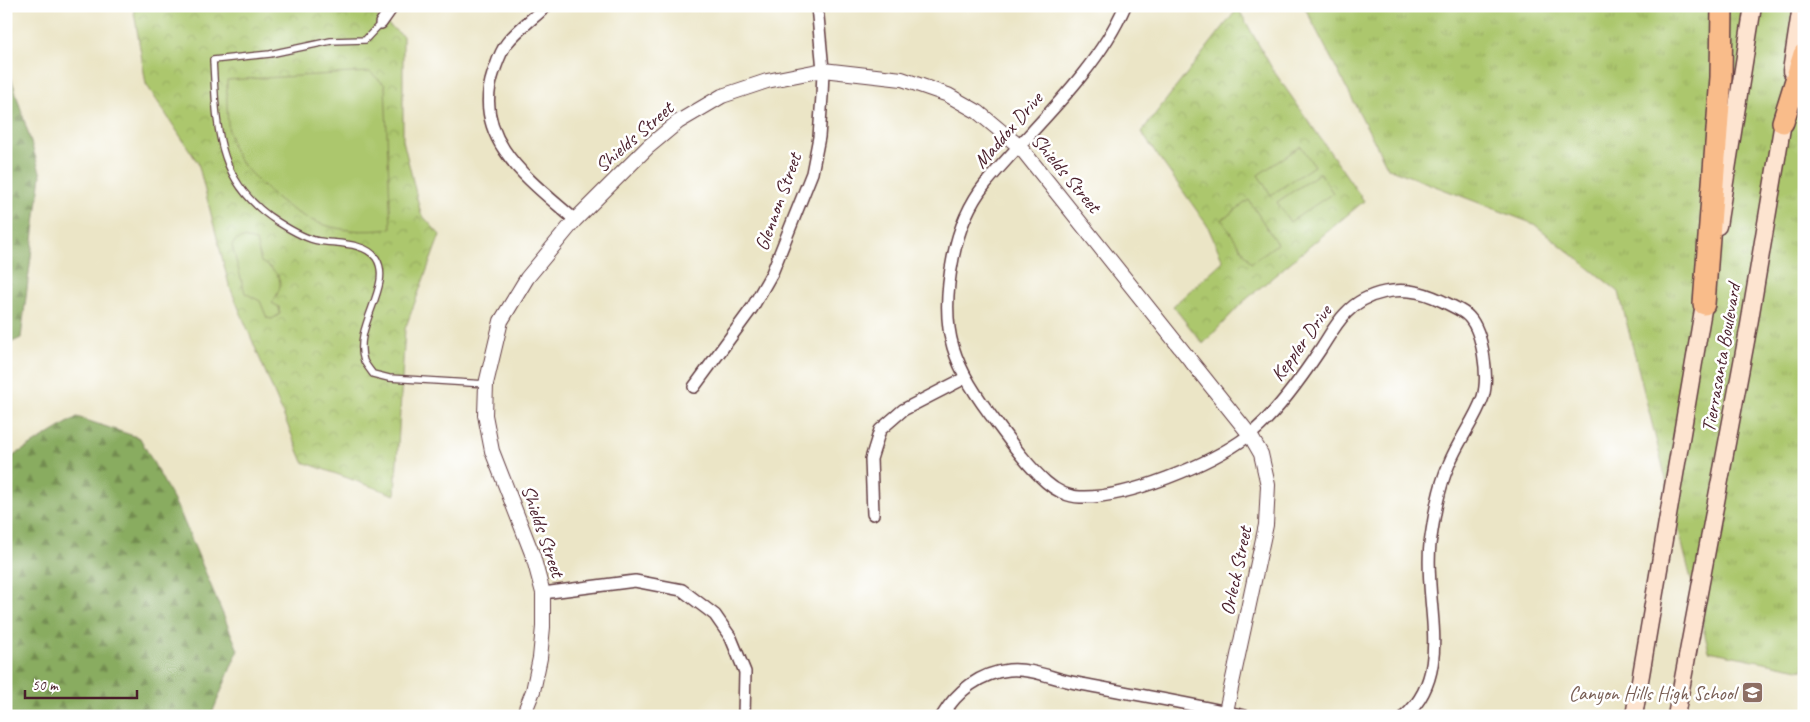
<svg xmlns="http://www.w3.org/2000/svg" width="1810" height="722" font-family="Caveat,sans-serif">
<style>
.grass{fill:url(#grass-tufts);stroke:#7b734c}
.forest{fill:url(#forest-firs);stroke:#6a6646}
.park{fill:url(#park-crowns);stroke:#7b734c}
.garden{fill:#acc76d;stroke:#7b734c}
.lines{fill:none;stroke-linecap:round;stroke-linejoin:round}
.service-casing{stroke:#623d42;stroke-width:8}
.minor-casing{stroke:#623d42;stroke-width:14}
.tertiary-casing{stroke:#623d42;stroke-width:16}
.secondary-casing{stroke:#623d42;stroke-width:19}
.motorway-casing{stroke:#623d42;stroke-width:24}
.service{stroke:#fff;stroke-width:5.5}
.minor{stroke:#fff;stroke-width:11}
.tertiary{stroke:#fff;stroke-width:14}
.secondary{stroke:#fde4d0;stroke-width:16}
.motorway{stroke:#f9bc8a;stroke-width:21}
.labels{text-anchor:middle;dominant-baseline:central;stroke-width:5;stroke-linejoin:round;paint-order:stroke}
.street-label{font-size:20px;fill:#4a1f2b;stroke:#fff}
.education-label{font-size:20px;fill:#785e54;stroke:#fff;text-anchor:end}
</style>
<defs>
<pattern id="grass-tufts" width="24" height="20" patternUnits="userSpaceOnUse" patternTransform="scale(1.25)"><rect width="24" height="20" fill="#acc76d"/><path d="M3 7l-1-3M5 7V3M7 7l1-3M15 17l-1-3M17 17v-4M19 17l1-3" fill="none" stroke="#96aa5f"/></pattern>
<pattern id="forest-firs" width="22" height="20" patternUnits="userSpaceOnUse" patternTransform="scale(1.25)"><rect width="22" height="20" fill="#89ac60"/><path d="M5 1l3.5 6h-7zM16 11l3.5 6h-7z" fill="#728b4f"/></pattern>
<pattern id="park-crowns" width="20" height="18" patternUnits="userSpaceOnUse" patternTransform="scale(1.25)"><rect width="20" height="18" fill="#acc76d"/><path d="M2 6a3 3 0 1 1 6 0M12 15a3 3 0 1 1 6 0" fill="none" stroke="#96aa5f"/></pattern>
</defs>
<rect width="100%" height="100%" fill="#fff"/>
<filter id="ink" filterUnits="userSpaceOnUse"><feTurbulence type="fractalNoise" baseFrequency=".02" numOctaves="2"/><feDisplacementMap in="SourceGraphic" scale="10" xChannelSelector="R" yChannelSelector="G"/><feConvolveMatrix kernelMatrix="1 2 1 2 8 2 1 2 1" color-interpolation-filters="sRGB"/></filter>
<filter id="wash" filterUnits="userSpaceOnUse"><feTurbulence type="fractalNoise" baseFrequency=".0096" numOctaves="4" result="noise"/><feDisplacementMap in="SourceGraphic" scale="20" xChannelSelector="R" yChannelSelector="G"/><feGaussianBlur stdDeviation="1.12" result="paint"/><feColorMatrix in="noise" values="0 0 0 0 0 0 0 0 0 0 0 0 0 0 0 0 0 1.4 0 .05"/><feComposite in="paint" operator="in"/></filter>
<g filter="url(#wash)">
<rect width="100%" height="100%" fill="#ebe5c6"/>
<path class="grass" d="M1304,6H1804V670L1709,651L1619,292L1534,224L1388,168Z"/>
<g class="forest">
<path d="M6,61L41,175L21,338L6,345Z"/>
<path d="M77,417L140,438L180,512L238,650L211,716H6V518L13,456Z"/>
</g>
<g class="park">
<path d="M133,6H363L403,36V140L421,214L440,235L405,329L395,495L303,462L229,285L198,163L146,84Z"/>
<path d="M1238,8L1273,70L1364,201L1243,302L1203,344L1173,306L1223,261L1207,225L1141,132Z"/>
</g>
<g class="garden">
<path d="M370,72L385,85L391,229C335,236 299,222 259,182C249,172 236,159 232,145C226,124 227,102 227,80Z"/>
<path d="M1301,146L1314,166L1271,195L1258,175Z"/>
<path d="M1320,173L1333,193L1290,222L1277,202Z"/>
<path d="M1249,200L1277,244L1251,263L1222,220Z"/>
<path d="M243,238L256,241L261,262C281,273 286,283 272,303L279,307L280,314L272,319L267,318L260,301L245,293L232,246L235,241Z"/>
</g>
</g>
<g filter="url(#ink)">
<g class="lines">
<defs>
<path id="service" d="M381,23L365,40L331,41L270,54L213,60C217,127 215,182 278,222C289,229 305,239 319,241C336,244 365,242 376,258C394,285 352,327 364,361C366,365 370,370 373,374L389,378L486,384"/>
<g id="minor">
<path d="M546,6C534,18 518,29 507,43C500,52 497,63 493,74C471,140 532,182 575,220"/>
<path d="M1125,6C1096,73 1032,128 986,183C969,204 958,232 953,258C938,332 953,366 998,425C1013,445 1027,465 1046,482C1055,490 1068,497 1080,497C1126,499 1211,464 1248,436C1274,417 1302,377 1320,350C1328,338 1336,323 1346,313C1356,302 1371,295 1385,292C1409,287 1429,294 1450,305C1456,308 1465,312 1469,317C1483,332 1489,377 1483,397C1475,420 1458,441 1449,464C1438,489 1434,517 1430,544C1423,602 1455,671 1405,716"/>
<path d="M381,23L393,6"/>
<path d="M694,387L752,308L772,273L812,173L819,137L822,96L823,70L817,6"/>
<path d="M873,514L871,459L880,430L903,410L965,378"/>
<path d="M543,593L635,581L682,590L715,615L731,638L745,672L744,716"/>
<path d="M942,716C957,691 980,673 1009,670C1032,668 1054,679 1076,683C1132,694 1189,703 1245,716"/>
</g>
<path id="tertiary" d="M523,716L533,691L540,658L543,627V593L533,556L492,451L485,415L486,384L501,321L527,278L575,220L648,147L678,122L722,96L767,81L823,70L902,79L948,95L978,112L1020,147L1250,435L1261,454L1268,485L1266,525L1225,716"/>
<g id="secondary">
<path d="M1791,71L1801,6"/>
<path d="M1718,226L1753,6"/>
<path d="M1634,716L1706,292"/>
<path d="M1676,716L1749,325L1785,110"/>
</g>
<g id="motorway">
<path d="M1783,122L1804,54"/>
<path d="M1704,304L1721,77L1722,6"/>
</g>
</defs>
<use href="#service" class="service-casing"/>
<use href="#minor" class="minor-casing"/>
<use href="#tertiary" class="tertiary-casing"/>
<use href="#secondary" class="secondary-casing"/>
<use href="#motorway" class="motorway-casing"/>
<use href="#service" class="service"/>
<use href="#minor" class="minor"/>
<use href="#tertiary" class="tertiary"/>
<use href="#secondary" class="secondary"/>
<use href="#motorway" class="motorway"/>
</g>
</g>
<defs>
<symbol id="school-square" viewBox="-11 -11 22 22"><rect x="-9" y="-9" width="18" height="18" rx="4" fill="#8d6e63" stroke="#fff"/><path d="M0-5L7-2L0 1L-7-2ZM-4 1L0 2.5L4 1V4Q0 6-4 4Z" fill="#fff"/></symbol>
</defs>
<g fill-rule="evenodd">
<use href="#school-square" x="1740" y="680" width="25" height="25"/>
</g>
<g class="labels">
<g class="street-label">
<text transform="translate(1008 130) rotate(-49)">Maddox Drive</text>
<text transform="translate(634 137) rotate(-41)">Shields Street</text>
<text transform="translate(1066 173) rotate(50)">Shields Street</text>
<text transform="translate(778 202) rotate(-70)">Glennon Street</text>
<text transform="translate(1301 343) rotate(-54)">Keppler Drive</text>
<text transform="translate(1721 358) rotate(-80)">Tierrasanta Boulevard</text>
<text transform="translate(543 531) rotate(71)">Shields Street</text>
<text transform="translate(1236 571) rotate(-78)">Orleck Street</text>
</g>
<g class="education-label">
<text x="1736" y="693">Canyon Hills High School</text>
</g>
</g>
<rect width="1810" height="722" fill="none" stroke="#fff" stroke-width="25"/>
<path d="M25 690v8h112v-8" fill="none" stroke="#4a1f2b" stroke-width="2.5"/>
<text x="32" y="690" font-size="15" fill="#4a1f2b" stroke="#ffffff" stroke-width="4" paint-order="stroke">50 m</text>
</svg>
